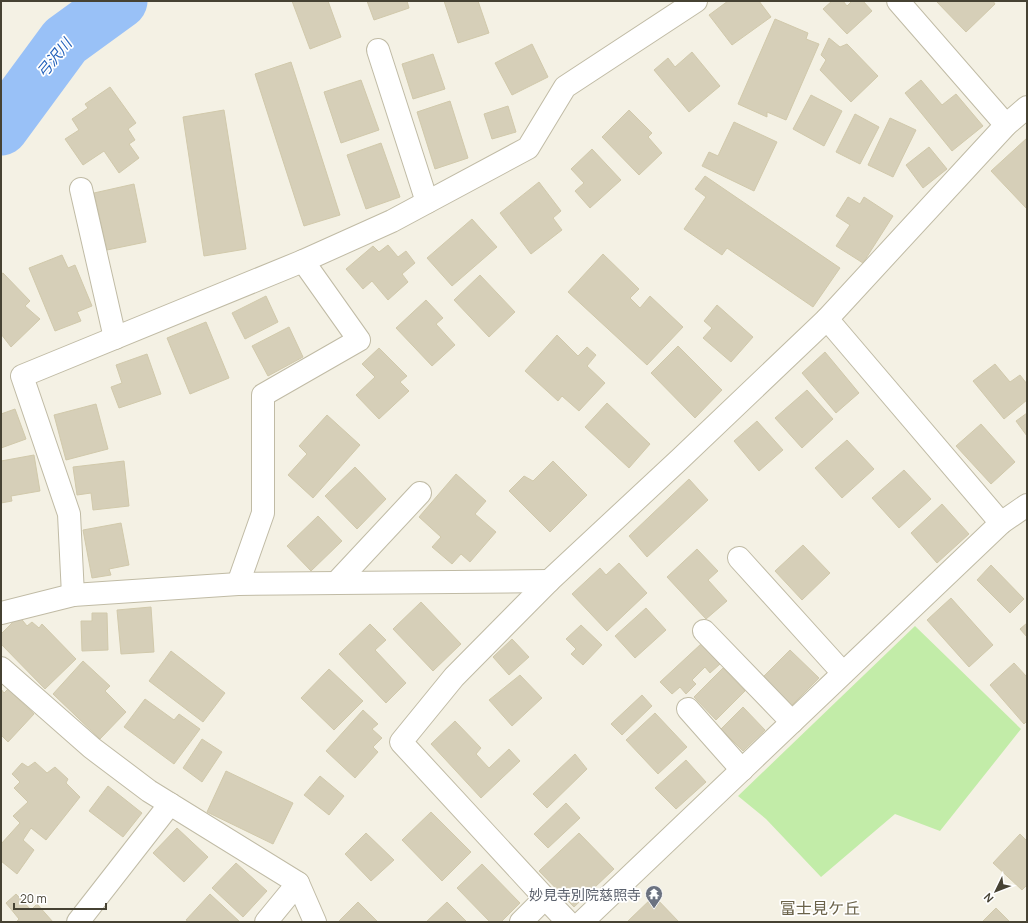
<svg xmlns="http://www.w3.org/2000/svg" width="1028" height="923" font-family="Manrope,'Noto Sans JP',sans-serif">
<style>
.green{fill:#c2eca8}
.lines{fill:none;stroke-linecap:round;stroke-linejoin:round}
.river{stroke:#99c1f7;stroke-width:55}
.building{fill:#d6cfb8;stroke:#d1c9ab}
.minor-casing{stroke:#c0bba5;stroke-width:24}
.minor{stroke:#fff;stroke-width:22}
.labels{text-anchor:middle;dominant-baseline:central;stroke-width:3.5;stroke-linejoin:round;paint-order:stroke}
.worship-label{font-size:14px;fill:#5b616d;stroke:#fff;text-anchor:end}
.water-label{font-size:15px;font-style:italic;fill:#2361bb;stroke:#fff}
.quarter-label{font-size:16px;fill:#6a6249;stroke:#fff}
</style>
<rect width="100%" height="100%" fill="#f4f1e4"/>
<path class="green" d="M915,626L1021,729L940,831L895,814L821,877L766,819L738,796Z"/>
<g class="lines">
<path class="river" d="M1,128L65,41L120,1"/>
</g>
<g class="building">
<path d="M292,1H328L341,37L310,49Z"/>
<path d="M367,1H407L409,8L374,20Z"/>
<path d="M444,1H478L489,33L458,43Z"/>
<path d="M728,1H759L771,17L732,45L709,15Z"/>
<path d="M832,1H843L847,6L852,1H863L872,11L847,34L823,9Z"/>
<path d="M936,1H993L995,4L966,32Z"/>
<path d="M775,19L808,33L806,39L819,44L786,120L767,112V117L738,104Z"/>
<path d="M829,38L840,47L847,44L878,76L851,102L820,70L826,60L821,55Z"/>
<path d="M532,44L548,77L512,95L495,63Z"/>
<path d="M692,52L720,86L689,112L654,70L668,58L675,67Z"/>
<path d="M433,54L445,89L413,99L402,64Z"/>
<path d="M291,62L340,215L304,226L255,74Z"/>
<path d="M361,80L379,130L341,143L324,92Z"/>
<path d="M921,80L942,105L956,94L983,126L952,151L905,93Z"/>
<path d="M110,87L136,123L128,129L135,140L129,144L139,158L119,173L104,151L83,165L65,139L79,130L72,119L88,108L85,104Z"/>
<path d="M811,95L842,111L824,146L793,129Z"/>
<path d="M450,101L468,158L435,169L417,112Z"/>
<path d="M508,106L516,132L492,139L484,114Z"/>
<path d="M224,110L246,249L204,256L183,117Z"/>
<path d="M629,110L652,133L648,137L662,153L639,175L602,137Z"/>
<path d="M855,114L879,127L860,164L836,152Z"/>
<path d="M890,118L916,130L893,177L868,165Z"/>
<path d="M734,122L777,142L754,191L702,166L709,152L718,156Z"/>
<path d="M1027,138V209L991,171Z"/>
<path d="M381,143L400,197L366,209L347,155Z"/>
<path d="M929,147L947,169L923,188L906,165Z"/>
<path d="M592,149L621,180L590,208L575,191L584,183L571,169Z"/>
<path d="M705,176L840,268L813,307L727,248L722,255L684,229L706,197L695,189Z"/>
<path d="M539,182L561,211L553,218L562,230L531,254L500,213Z"/>
<path d="M134,184L146,242L107,250L94,193Z"/>
<path d="M848,197L860,204L864,197L893,216L863,263L836,246L850,225L836,216Z"/>
<path d="M472,219L497,247L452,286L427,258Z"/>
<path d="M388,245L398,257L406,251L415,263L402,274L408,282L388,300L372,281L363,289L346,269L373,246L379,252Z"/>
<path d="M603,254L639,289L630,298L640,308L650,296L683,327L647,365L568,292Z"/>
<path d="M62,255L68,268L75,265L92,306L77,312L81,321L55,331L29,268Z"/>
<path d="M3,273L30,301L25,306L40,319L11,347L1,334V274Z"/>
<path d="M480,275L515,312L489,337L454,300Z"/>
<path d="M266,296L278,322L245,339L232,313Z"/>
<path d="M426,300L443,318L436,324L455,345L432,366L396,328Z"/>
<path d="M717,305L753,337L731,362L703,338L712,328L704,321Z"/>
<path d="M206,322L229,378L190,394L167,338Z"/>
<path d="M289,327L303,357L268,376L252,346Z"/>
<path d="M557,335L578,356L587,347L596,355L587,366L605,383L579,411L562,396L558,401L525,371Z"/>
<path d="M678,346L722,390L695,418L651,373Z"/>
<path d="M379,348L407,376L400,382L409,391L379,419L356,395L375,377L362,364Z"/>
<path d="M825,352L859,393L836,413L802,373Z"/>
<path d="M147,354L161,394L119,408L111,387L122,383L116,365Z"/>
<path d="M995,364L1010,382L1020,375L1027,384V400L1004,419L973,381Z"/>
<path d="M807,390L833,419L802,448L775,418Z"/>
<path d="M607,403L650,444L629,468L585,427Z"/>
<path d="M96,404L108,449L66,460L54,415Z"/>
<path d="M15,409L26,439L1,448V414Z"/>
<path d="M1027,413V436L1016,421Z"/>
<path d="M327,415L360,445L313,498L288,475L307,454L299,446Z"/>
<path d="M757,421L783,450L759,471L734,441Z"/>
<path d="M981,424L1015,462L991,484L956,446Z"/>
<path d="M847,440L874,469L842,498L815,468Z"/>
<path d="M34,455L40,491L11,496L12,501L1,503V461Z"/>
<path d="M124,461L129,506L93,510L91,493L77,495L73,467Z"/>
<path d="M553,461L587,495L550,532L509,491L524,476L533,481Z"/>
<path d="M355,467L386,499L357,529L325,496Z"/>
<path d="M904,470L931,499L899,528L872,498Z"/>
<path d="M456,474L486,501L475,514L496,532L470,562L461,554L452,564L432,547L441,537L419,517Z"/>
<path d="M689,479L708,500L647,557L629,536Z"/>
<path d="M942,504L969,534L937,563L911,533Z"/>
<path d="M318,516L342,541L311,571L287,546Z"/>
<path d="M121,523L129,565L109,569L111,575L92,578L83,530Z"/>
<path d="M803,545L830,573L802,600L775,571Z"/>
<path d="M697,549L718,571L708,580L727,601L706,619L667,577Z"/>
<path d="M619,563L647,593L607,631L572,594L600,568L606,575Z"/>
<path d="M991,565L1024,599L1010,613L977,580Z"/>
<path d="M951,598L993,645L969,667L927,620Z"/>
<path d="M421,602L461,644L433,671L393,629Z"/>
<path d="M151,607L154,652L121,654L117,610Z"/>
<path d="M646,608L666,630L635,658L615,636Z"/>
<path d="M92,613H107L108,650L82,651L81,621H92Z"/>
<path d="M19,616L27,626L32,622L39,628L42,624L76,659L45,689L1,644V634Z"/>
<path d="M1027,623V637L1020,629Z"/>
<path d="M370,624L386,640L375,650L406,683L386,703L339,654Z"/>
<path d="M581,625L602,645L583,665L571,654L576,649L566,639Z"/>
<path d="M512,639L529,657L509,675L493,657Z"/>
<path d="M701,644L720,664L710,673L705,667L692,680L696,684L686,694L680,687L672,694L660,682Z"/>
<path d="M790,650L819,678L791,706L763,677Z"/>
<path d="M171,651L225,693L203,722L149,681Z"/>
<path d="M83,661L110,686L105,691L126,712L100,739L53,694Z"/>
<path d="M1014,663L1027,677V721L1024,724L990,685Z"/>
<path d="M723,668L745,691L716,720L694,697Z"/>
<path d="M329,669L363,701L334,730L301,698Z"/>
<path d="M520,675L542,698L512,726L489,700Z"/>
<path d="M1,689L4,693L8,689L34,714L8,742L1,735Z"/>
<path d="M642,695L652,706L622,735L611,724Z"/>
<path d="M145,699L174,720L179,714L200,729L174,764L124,727Z"/>
<path d="M743,707L765,730L743,751L721,729Z"/>
<path d="M363,710L378,724L372,729L382,738L373,747L378,752L355,778L326,751Z"/>
<path d="M655,713L687,747L658,774L626,740Z"/>
<path d="M455,721L481,748L476,754L489,768L509,749L520,761L481,798L431,744Z"/>
<path d="M202,739L222,752L202,782L183,768Z"/>
<path d="M575,754L587,769L547,808L533,794Z"/>
<path d="M686,760L706,782L676,809L655,788Z"/>
<path d="M35,762L47,773L55,767L68,779L66,783L80,797L46,840L31,828L23,840L34,850L17,874L1,861V844L20,823L13,816L28,802L14,788L20,782L12,774L22,763L28,767Z"/>
<path d="M226,771L293,803L273,844L207,812Z"/>
<path d="M320,776L344,796L329,815L304,795Z"/>
<path d="M108,786L142,813L123,837L89,811Z"/>
<path d="M566,803L580,818L548,848L534,834Z"/>
<path d="M431,812L471,852L442,881L402,840Z"/>
<path d="M177,828L208,857L184,882L153,853Z"/>
<path d="M366,833L394,860L371,881L345,854Z"/>
<path d="M579,833L614,869L574,907L539,871Z"/>
<path d="M1020,834L1027,841V885L1022,890L993,863Z"/>
<path d="M236,863L267,891L243,917L212,888Z"/>
<path d="M482,864L520,903L501,922H490L457,888Z"/>
<path d="M16,894L31,910L37,904L53,922H16L19,919L6,903Z"/>
<path d="M210,894L240,922H189L186,920Z"/>
<path d="M654,896L679,922H627Z"/>
<path d="M358,902L378,922H338Z"/>
<path d="M447,902L467,922H426Z"/>
<path d="M996,908L1010,922H982Z"/>
</g>
<g class="lines">
<defs>
<g id="minor">
<path d="M898,1L1006,125"/>
<path d="M378,50L427,202"/>
<path d="M81,189L115,338"/>
<path d="M827,319L1001,523"/>
<path d="M739,558L843,673"/>
<path d="M336,583L420,493"/>
<path d="M238,584L263,513V395L359,340L303,261L392,221L528,148L565,87L696,1"/>
<path d="M73,595L69,514L22,376L303,261"/>
<path d="M1,613L73,595L238,584L549,581"/>
<path d="M704,631L792,722"/>
<path d="M1,668L92,748L149,791L298,883L315,922"/>
<path d="M688,709L742,770"/>
<path d="M545,898L401,742L454,677L549,581L680,459L827,319L1006,125L1027,107"/>
<path d="M78,922L170,804"/>
<path d="M266,922L298,883"/>
<path d="M521,922L545,898L568,922"/>
<path d="M582,922L1001,523L1027,505"/>
</g>
</defs>
<use href="#minor" class="minor-casing"/>
<use href="#minor" class="minor"/>
</g>
<defs>
<symbol id="temple-pin" viewBox="-11 -11 22 30"><path d="M0 17L-7.5 6A9.5 9.5 0 1 1 7.5 6Z" fill="#6b7280" stroke="#fff"/><path d="M0-6L5-2H3V0L6.5 2.5H4V6H1.5V3h-3V6H-4V2.5H-6.5L-3 0V-2H-5Z" fill="#fff"/></symbol>
</defs>
<g fill-rule="evenodd">
<use href="#temple-pin" x="644" y="884" width="20" height="27"/>
</g>
<g class="labels">
<g class="worship-label">
<text x="641" y="894">妙見寺別院慈照寺</text>
</g>
<g class="water-label">
<text transform="translate(54 58) rotate(-51)">弓沢川</text>
</g>
<g class="quarter-label">
<text x="820" y="908">富士見ケ丘</text>
</g>
</g>
<rect width="1028" height="923" fill="none" stroke="#464233" stroke-width="4"/>
<g transform="translate(996 891) rotate(227)" stroke="#ffffff" stroke-width="3" paint-order="stroke">
<path d="M0-3L7 15L0 10L-7 15Z" fill="#464233"/>
<text y="-6" font-size="11" font-weight="bold" text-anchor="middle" fill="#464233">N</text>
</g>
<path d="M14 903v6h92v-6" fill="none" stroke="#464233" stroke-width="2"/>
<text x="20" y="903" font-size="12" fill="#464233" stroke="#ffffff" stroke-width="3" paint-order="stroke">20 m</text>
</svg>
